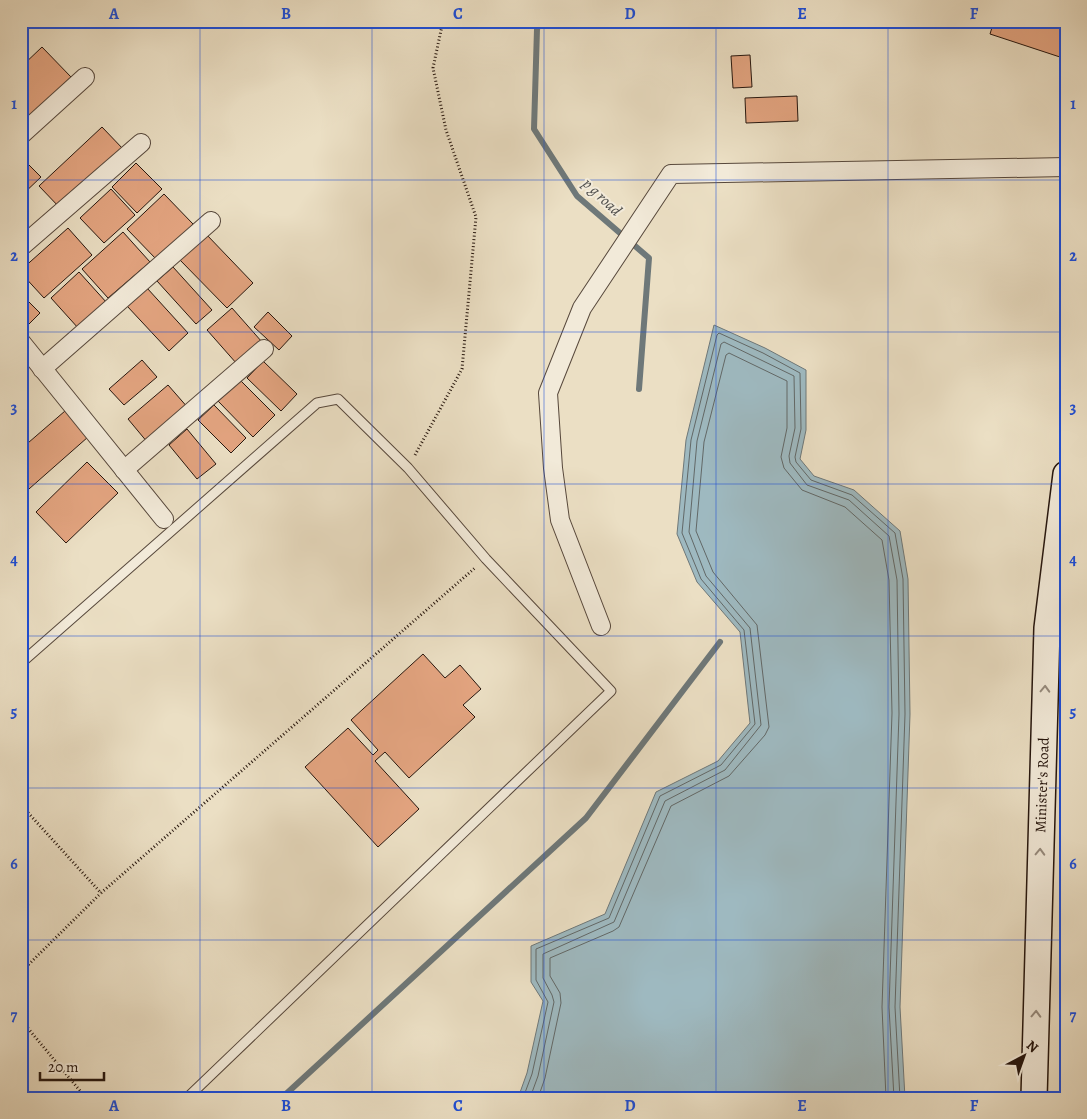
<svg xmlns="http://www.w3.org/2000/svg" width="1087" height="1119" font-family="Alegreya,serif">
<style>
.water{fill:#9eb9c0;stroke:#6e7879}
.lines{fill:none;stroke-linecap:round;stroke-linejoin:round}
.shore{stroke:#626867;stroke-width:1}
.stream{stroke:#6e7879;stroke-width:6}
.building{fill:#e3a480;stroke:#26160e}
.lane-casing{stroke:#57483c;stroke-width:11}
.street-casing{stroke:#57483c;stroke-width:20}
.secondary-casing{stroke:#26160e;stroke-width:28}
.path{stroke:#26160e;stroke-width:3;stroke-dasharray:1 2.5;stroke-linecap:butt}
.lane{stroke:#f2ead9;stroke-width:9}
.street{stroke:#f2ead9;stroke-width:18}
.secondary{stroke:#f2ead9;stroke-width:25}
.oneway{stroke:#968b7e}
.grid{fill:none;stroke:#1d4ed8;stroke-width:1;stroke-opacity:0.55}
.labels{text-anchor:middle;dominant-baseline:central;stroke-width:4;stroke-linejoin:round;paint-order:stroke}
.street-label{font-size:15px;fill:#26160e;stroke:#f2ead9}
.water-label{font-size:16px;font-style:italic;fill:#504f4c;stroke:#f2ead9}
.neatline{fill:none;stroke:#1d4ed8;stroke-width:2}
.grid-label{font-size:16px;text-anchor:middle;font-weight:bold;fill:#1d4ed8}
</style>
<rect width="100%" height="100%" fill="#ebdfc4"/>
<filter id="stains"><feTurbulence type="fractalNoise" baseFrequency=".004" numOctaves="4"/><feColorMatrix values="0 0 0 0 .2 0 0 0 0 .09 0 0 0 0 .02 0 0 0 .5 -.17"/></filter>
<radialGradient id="worn" r=".72"><stop offset=".6" stop-color="#630" stop-opacity="0"/><stop offset="1" stop-color="#630" stop-opacity=".3"/></radialGradient>
<path class="water" d="M714,325L765,348L806,370V430L800,459L814,476L854,490L900,531L908,579L910,714L900,1007L905,1098H518L527,1073L543,1001L531,982V946L605,914L656,792L718,761L750,723L740,632L697,582L677,534L686,440Z"/>
<g class="lines">
<g class="shore">
<path d="M523,1098L532,1074L548,1002L536,980V949L609,918L660,796L721,765L755,724L744,630L701,579L682,533L691,440L717,335L719,333L763,353L800,373L801,429L795,457L796,462L811,480L852,495L895,533L903,579L905,714L895,1007L900,1098"/>
<path d="M530,1098L538,1076L554,1002L552,995L543,978V954L614,922L665,801L725,770L761,725L750,628L706,576L689,532L697,441L721,344L724,342L794,376L795,428L789,456L790,463L807,485L849,500L889,536L897,580L899,714L889,1007L894,1098"/>
<path d="M538,1098L545,1078L561,1003L560,993L550,976V958L613,931L619,927L671,806L729,776L765,735L769,727L757,625L713,572L696,531L704,442L726,355L729,353L787,381V428L781,457L784,468L802,490L845,507L882,540L889,580L892,713L882,1007L886,1098"/>
</g>
<g class="stream">
<path d="M541,21L537,29L534,129L577,196L649,258L639,389"/>
<path d="M285,1098L286,1094L586,818L720,642"/>
</g>
</g>
<g class="building">
<path d="M994,21H1066V59L990,34Z"/>
<path d="M42,47L71,77L26,120L21,115V67Z"/>
<path d="M750,55L752,87L733,88L731,56Z"/>
<path d="M797,96L798,121L746,123L745,98Z"/>
<path d="M102,127L124,150L61,209L39,186Z"/>
<path d="M21,157L41,177L21,196Z"/>
<path d="M136,163L162,189L137,213L112,187Z"/>
<path d="M111,189L135,215L104,243L80,218Z"/>
<path d="M164,194L193,224L157,260L127,229Z"/>
<path d="M68,228L92,255L44,298L21,273V270Z"/>
<path d="M123,232L150,262L108,298L82,269Z"/>
<path d="M206,234L253,283L227,308L179,259Z"/>
<path d="M173,267L212,310L196,324L157,281Z"/>
<path d="M79,272L107,303L79,329L51,298Z"/>
<path d="M147,288L188,333L169,351L127,306Z"/>
<path d="M21,294L40,313L25,328L21,325Z"/>
<path d="M232,308L262,342L237,364L207,330Z"/>
<path d="M268,312L292,336L279,350L254,327Z"/>
<path d="M142,360L157,377L124,405L109,389Z"/>
<path d="M263,361L297,394L281,411L247,378Z"/>
<path d="M240,380L275,415L253,437L218,401Z"/>
<path d="M168,385L189,409L148,443L128,419Z"/>
<path d="M214,405L246,438L231,453L198,420Z"/>
<path d="M65,411L88,437L21,496V449Z"/>
<path d="M187,429L216,464L197,479L169,445Z"/>
<path d="M87,462L118,493L66,543L36,512Z"/>
<path d="M423,654L445,678L460,665L481,689L463,705L475,717L409,778L385,752L375,761L419,809L378,847L305,767L348,728L373,755L378,750L351,720Z"/>
</g>
<g class="lines">
<defs>
<path id="lane" d="M21,663L317,403L338,399L408,468L486,559L611,691L187,1098"/>
<g id="street">
<path d="M21,135L85,77"/>
<path d="M21,247L141,143"/>
<path d="M21,342L164,519"/>
<path d="M42,369L211,221"/>
<path d="M124,470L264,349"/>
<path d="M601,626L560,520L553,468L548,393L582,308L671,174L1066,167"/>
</g>
<path id="secondary" d="M1034,1098L1047,628L1066,474"/>
</defs>
<use href="#lane" class="lane-casing"/>
<use href="#street" class="street-casing"/>
<use href="#secondary" class="secondary-casing"/>
<g class="path">
<path d="M415,455L462,369L476,217L446,130L433,68L443,21"/>
<path d="M21,805L101,893L476,567"/>
<path d="M21,972L101,893"/>
<path d="M21,1020L86,1098"/>
</g>
<use href="#lane" class="lane"/>
<use href="#street" class="street"/>
<use href="#secondary" class="secondary"/>
</g>
<defs><path id="oneway-chevron" d="M-2-3.5L2.5 0L-2 3.5" fill="none" stroke-width="1.6" stroke-linecap="round" stroke-linejoin="round" transform="scale(1.25)"/></defs>
<g class="oneway">
<use href="#oneway-chevron" transform="translate(1045 689) rotate(-88)"/>
<use href="#oneway-chevron" transform="translate(1040 852) rotate(-88)"/>
<use href="#oneway-chevron" transform="translate(1036 1014) rotate(-88)"/>
</g>
<path class="grid" d="M200,21V1098M372,21V1098M544,21V1098M716,21V1098M888,21V1098M21,180H1066M21,332H1066M21,484H1066M21,636H1066M21,788H1066M21,940H1066"/>
<g class="labels">
<g class="street-label">
<text transform="translate(1042 785) rotate(-88)">Minister's Road</text>
</g>
<g class="water-label">
<text transform="translate(602 197) rotate(44)">p g road</text>
</g>
</g>
<rect width="1087" height="1119" fill="none" stroke="#ebdfc4" stroke-width="55"/>
<g transform="translate(1024 1056) rotate(41)" stroke="#f2ead9" stroke-width="4" paint-order="stroke">
<path d="M0-4L9 19L0 12L-9 19Z" fill="#26160e"/>
<text y="-8" font-size="14" font-weight="bold" text-anchor="middle" fill="#26160e">N</text>
</g>
<path d="M40 1072v8h64v-8" fill="none" stroke="#26160e" stroke-width="2.5"/>
<text x="48" y="1072" font-size="15" fill="#26160e" stroke="#f2ead9" stroke-width="4" paint-order="stroke">20 m</text>
<rect x="28" y="28" width="1032" height="1064" class="neatline"/>
<g class="grid-label">
<text x="114" y="19">A</text>
<text x="286" y="19">B</text>
<text x="458" y="19">C</text>
<text x="630" y="19">D</text>
<text x="802" y="19">E</text>
<text x="974" y="19">F</text>
<text x="14" y="109">1</text>
<text x="1073" y="109">1</text>
<text x="14" y="261">2</text>
<text x="1073" y="261">2</text>
<text x="14" y="413">3</text>
<text x="1073" y="413">3</text>
<text x="14" y="565">4</text>
<text x="1073" y="565">4</text>
<text x="14" y="717">5</text>
<text x="1073" y="717">5</text>
<text x="14" y="869">6</text>
<text x="1073" y="869">6</text>
<text x="14" y="1021">7</text>
<text x="1073" y="1021">7</text>
<text x="114" y="1111">A</text>
<text x="286" y="1111">B</text>
<text x="458" y="1111">C</text>
<text x="630" y="1111">D</text>
<text x="802" y="1111">E</text>
<text x="974" y="1111">F</text>
</g>
<rect width="100%" height="100%" filter="url(#stains)"/>
<rect width="100%" height="100%" fill="url(#worn)"/>
</svg>
